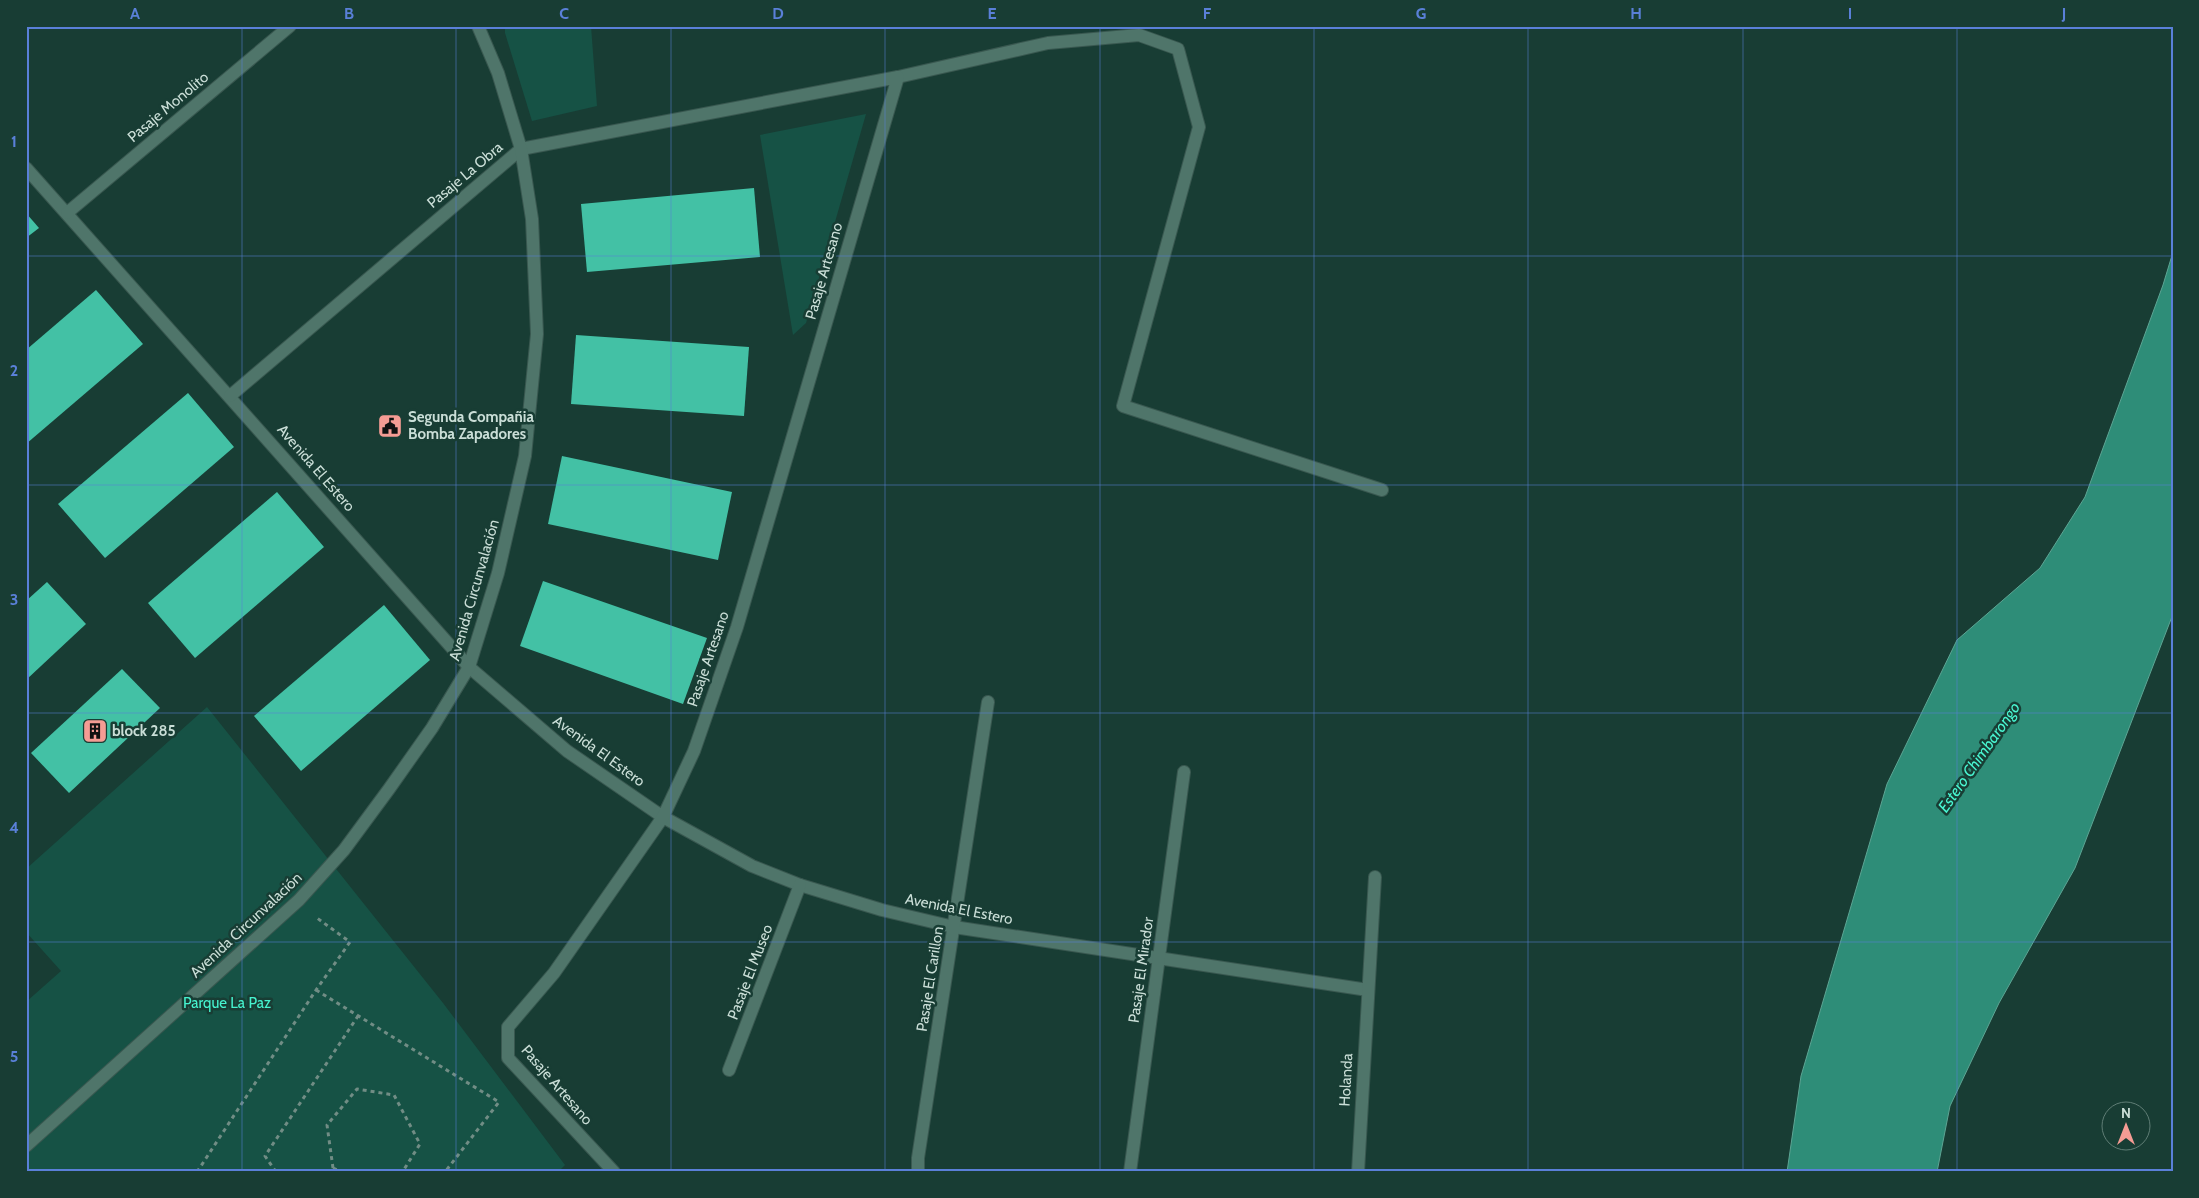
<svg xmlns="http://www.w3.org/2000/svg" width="2199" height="1198" font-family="Cabin,sans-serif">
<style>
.green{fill:#165245}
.water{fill:#2e8d78;stroke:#5da594}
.building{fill:#43c1a5}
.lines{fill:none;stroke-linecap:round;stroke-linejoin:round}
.service-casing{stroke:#395850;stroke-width:14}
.minor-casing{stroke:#395850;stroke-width:14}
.path{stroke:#718d85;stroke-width:3;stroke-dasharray:4 4;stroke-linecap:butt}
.service{stroke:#4f756a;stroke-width:12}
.minor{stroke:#4f756a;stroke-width:12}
.grid{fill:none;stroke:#5a80d8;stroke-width:1;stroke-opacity:0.55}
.labels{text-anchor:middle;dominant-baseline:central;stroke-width:5;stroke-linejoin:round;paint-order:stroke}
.street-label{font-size:15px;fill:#caded7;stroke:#183d34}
.poi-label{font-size:15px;font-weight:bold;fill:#caded7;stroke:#183d34;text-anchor:start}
.park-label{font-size:15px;fill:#46f3cf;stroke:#183d34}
.water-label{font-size:16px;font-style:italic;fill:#49f5d1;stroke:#183d34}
.neatline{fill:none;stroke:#5a80d8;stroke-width:2}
.grid-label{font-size:16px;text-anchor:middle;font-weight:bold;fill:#5a80d8}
</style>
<rect width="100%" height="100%" fill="#183d34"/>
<g class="green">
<path d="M505,26H591L597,106L532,121L505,33Z"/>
<path d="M866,114L806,323L793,335L760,135Z"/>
<path d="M207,707L443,1003L565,1165L558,1172H26V1002L61,971L26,932V869Z"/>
</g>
<path class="water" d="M2173,252V614L2075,868L1999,1003L1950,1106L1937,1172H1787L1801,1076L1887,784L1957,640L2040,568L2085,497L2163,285Z"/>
<g class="building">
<path d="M754,188L760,257L587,272L581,204Z"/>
<path d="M26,213L39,228L26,238Z"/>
<path d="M96,290L143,344L26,444V350Z"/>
<path d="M576,335L749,347L744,416L571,404Z"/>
<path d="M188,393L234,447L105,558L58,504Z"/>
<path d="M562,456L732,492L718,560L548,524Z"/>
<path d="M277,492L324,547L195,658L148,603Z"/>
<path d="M543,581L707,638L683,704L520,646Z"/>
<path d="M47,582L86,624L26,680V601Z"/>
<path d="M384,605L430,660L301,771L254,716Z"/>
<path d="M122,669L160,708L69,793L31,753Z"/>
</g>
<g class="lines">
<defs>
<path id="service" d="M898,77L1048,43L1139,35L1178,49L1199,127L1123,406L1382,490"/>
<g id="minor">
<path d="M26,168L469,667L567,751L663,817L752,866L800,885L882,910L954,927L1368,990"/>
<path d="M67,213L290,26"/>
<path d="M230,396L521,149L898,77L737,627L694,751L663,817L554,973L508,1027V1058L614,1172"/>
<path d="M729,1070L800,885"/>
<path d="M26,1146L299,900L344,850L389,789L432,728L469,667L498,573L525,456L537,334L532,219L521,149L498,73L478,26"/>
<path d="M918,1172V1158L988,702"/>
<path d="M1130,1172L1184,772"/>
<path d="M1358,1172L1375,877"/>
</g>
</defs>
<use href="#service" class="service-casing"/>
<use href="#minor" class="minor-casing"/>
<g class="path">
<path d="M316,990L499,1102L445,1172"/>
<path d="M333,1168L327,1125L357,1089L394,1095L420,1144L403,1171L399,1172"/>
<path d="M333,1168L342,1172"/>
<path d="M197,1172L316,990L350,942L317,918"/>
<path d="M276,1172L265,1156L358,1016"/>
</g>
<use href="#service" class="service"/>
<use href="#minor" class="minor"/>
</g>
<path class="grid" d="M242,26V1172M456,26V1172M671,26V1172M885,26V1172M1100,26V1172M1314,26V1172M1528,26V1172M1743,26V1172M1957,26V1172M26,256H2173M26,485H2173M26,713H2173M26,942H2173"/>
<defs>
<symbol id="civic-square" viewBox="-11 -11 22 22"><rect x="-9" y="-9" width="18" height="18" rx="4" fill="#f59c94" stroke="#183d34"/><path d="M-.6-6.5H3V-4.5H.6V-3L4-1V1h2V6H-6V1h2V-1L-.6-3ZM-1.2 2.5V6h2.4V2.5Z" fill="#111"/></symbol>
<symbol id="building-square" viewBox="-11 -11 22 22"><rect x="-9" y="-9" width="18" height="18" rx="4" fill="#f59c94" stroke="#183d34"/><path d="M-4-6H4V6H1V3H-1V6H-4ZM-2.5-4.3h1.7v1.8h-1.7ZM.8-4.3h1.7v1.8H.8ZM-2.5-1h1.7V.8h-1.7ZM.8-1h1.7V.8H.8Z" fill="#111"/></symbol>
</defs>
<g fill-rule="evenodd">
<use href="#civic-square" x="376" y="412" width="28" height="28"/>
<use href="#building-square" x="81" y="717" width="28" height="28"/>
</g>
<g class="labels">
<g class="street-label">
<text transform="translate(168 107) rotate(-40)">Pasaje Monolito</text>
<text transform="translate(465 175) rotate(-40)">Pasaje La Obra</text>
<text transform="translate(824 271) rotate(-74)">Pasaje Artesano</text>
<text transform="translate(316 468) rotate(49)">Avenida El Estero</text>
<text transform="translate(474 590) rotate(-74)">Avenida Circunvalación</text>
<text transform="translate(708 659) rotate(-71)">Pasaje Artesano</text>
<text transform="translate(599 751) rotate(36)">Avenida El Estero</text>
<text transform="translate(959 909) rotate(11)">Avenida El Estero</text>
<text transform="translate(246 925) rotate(-43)">Avenida Circunvalación</text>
<text transform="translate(1141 970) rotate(-82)">Pasaje El Mirador</text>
<text transform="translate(750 972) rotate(-69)">Pasaje El Museo</text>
<text transform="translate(930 979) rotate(-81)">Pasaje El Carillon</text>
<text transform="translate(1346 1080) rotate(-87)">Holanda</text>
<text transform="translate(557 1085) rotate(49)">Pasaje Artesano</text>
</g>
<g class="poi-label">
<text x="408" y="417">Segunda Compañia<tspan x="408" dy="17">Bomba Zapadores</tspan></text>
<text x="112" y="731">block 285</text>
</g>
<g class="park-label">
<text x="227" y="1003">Parque La Paz</text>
</g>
<g class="water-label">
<text transform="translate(1979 757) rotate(-55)">Estero Chimbarongo</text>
</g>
</g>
<rect width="2199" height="1198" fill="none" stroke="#183d34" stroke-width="55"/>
<g transform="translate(2126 1126)"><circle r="24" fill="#183d34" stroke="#5f7d75"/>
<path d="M0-4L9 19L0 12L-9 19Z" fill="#f59c94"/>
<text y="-8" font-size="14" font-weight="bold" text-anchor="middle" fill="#caded7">N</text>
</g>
<rect x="28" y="28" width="2144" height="1142" class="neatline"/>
<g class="grid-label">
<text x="135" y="19">A</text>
<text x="349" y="19">B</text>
<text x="564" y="19">C</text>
<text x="778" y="19">D</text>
<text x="992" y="19">E</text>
<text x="1207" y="19">F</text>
<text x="1421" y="19">G</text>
<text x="1636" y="19">H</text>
<text x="1850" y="19">I</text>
<text x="2064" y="19">J</text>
<text x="14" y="147">1</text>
<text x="14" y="376">2</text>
<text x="14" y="605">3</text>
<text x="14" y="833">4</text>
<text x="14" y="1062">5</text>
</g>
</svg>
